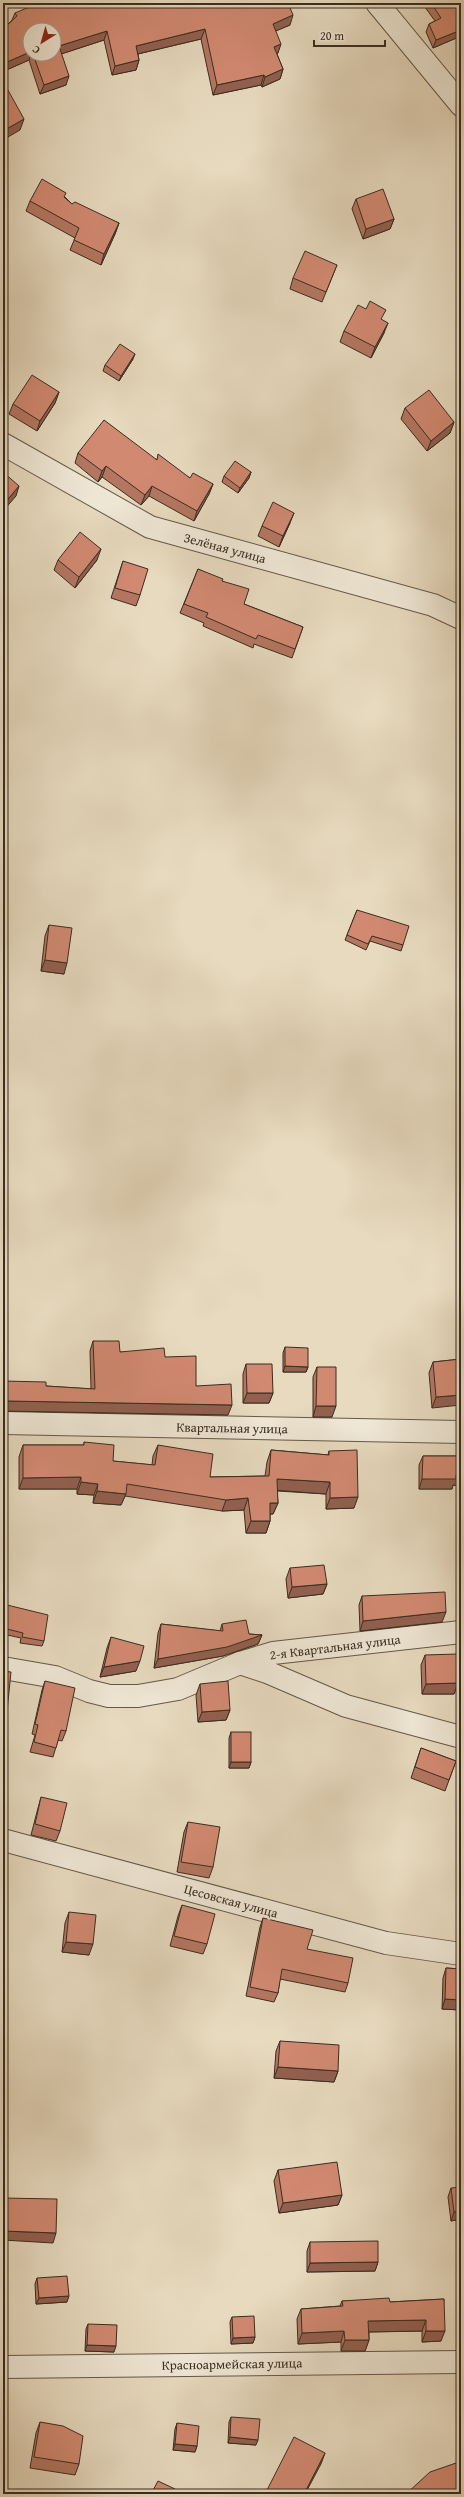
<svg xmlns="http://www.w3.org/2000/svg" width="464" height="2497" font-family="'Gentium Book Plus',serif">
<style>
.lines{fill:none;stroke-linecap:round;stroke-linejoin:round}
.minor-casing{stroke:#645849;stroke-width:24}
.minor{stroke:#efe7d5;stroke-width:22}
.wall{fill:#b47661;stroke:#392d22;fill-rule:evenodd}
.shaded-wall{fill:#92604f;stroke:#392d22}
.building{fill:#d18971;stroke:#392d22}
.labels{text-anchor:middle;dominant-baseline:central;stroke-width:3;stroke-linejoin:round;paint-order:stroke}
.street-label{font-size:13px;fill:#392d22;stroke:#efe7d5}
</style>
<rect width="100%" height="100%" fill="#e7dabf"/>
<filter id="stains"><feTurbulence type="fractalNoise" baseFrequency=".005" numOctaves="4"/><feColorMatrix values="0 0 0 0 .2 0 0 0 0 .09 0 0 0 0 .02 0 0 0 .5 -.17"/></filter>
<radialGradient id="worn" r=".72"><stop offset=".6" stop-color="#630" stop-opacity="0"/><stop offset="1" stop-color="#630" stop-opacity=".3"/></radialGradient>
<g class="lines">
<defs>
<g id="minor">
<path d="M377,3L461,105"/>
<path d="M3,444L150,527L433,605L461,618"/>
<path d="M3,1423L461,1432"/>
<path d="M240,1663L267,1672L346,1706L461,1737"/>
<path d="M3,1668L55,1677L89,1691L109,1696H138L178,1689L240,1663L273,1653L461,1632"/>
<path d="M3,1840L386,1943L461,1954"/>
<path d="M3,2367L461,2362"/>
</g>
</defs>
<use href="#minor" class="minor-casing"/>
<use href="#minor" class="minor"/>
</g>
<g class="wall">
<path d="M422,3H456L460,9L461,8V36L433,48L426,32L429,24L435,21Z"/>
<path d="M15,13L290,25L275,31L278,53L277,54L283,69L280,79L262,87L261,85L213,95L201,39L138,54L139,60L136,70L112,75L104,40L61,54L66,85L40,94L29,60L4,71L3,70V29L12,20ZM30,30L54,54H30Z"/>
<path d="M65,197L72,204L119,223L115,234L101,265L70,250L75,238L26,211L30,201Z"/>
<path d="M356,199L394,219L390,229L363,239L352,209Z"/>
<path d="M337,265L322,302L290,289L293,278Z"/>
<path d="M382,320L384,333L371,358L340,342L344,331Z"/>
<path d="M133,359L119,381L103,371L105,365Z"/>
<path d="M59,392L55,403L37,431L9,414L13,404Z"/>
<path d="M405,408L454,422L450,433L427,451L401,419Z"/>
<path d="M78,453L156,459L190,478L213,484L209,494L194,521L149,496L141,505L102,477L98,482L75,463Z"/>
<path d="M251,472L249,478L238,493L222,482L224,476Z"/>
<path d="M290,523L279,547L258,536L262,526Z"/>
<path d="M58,560H97L75,588L54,570Z"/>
<path d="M123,561L140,595L136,606L111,598Z"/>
<path d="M198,569L222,581L244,604L303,627L292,658L254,644L253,648L203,626L204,623L180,613Z"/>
<path d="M357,910L403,945L401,951L370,941L366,950L345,940Z"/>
<path d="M49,925L64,974L41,971L45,936Z"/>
<path d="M93,1341L120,1352L165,1357L228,1415L3,1411V1381L46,1386L91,1389L90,1351Z"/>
<path d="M285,1347L308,1367L306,1372H283V1353Z"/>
<path d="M461,1359L432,1408L429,1373L433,1362Z"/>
<path d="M246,1364L273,1393L269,1403H243V1374Z"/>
<path d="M317,1367L332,1417H313V1377Z"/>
<path d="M84,1442L113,1461L152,1465L153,1456L158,1445L210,1477L265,1476L267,1462L271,1450L328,1455L329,1451L354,1508L326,1509V1494L277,1491L278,1503L273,1514H270V1521L266,1533H246L244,1510L222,1511L125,1496L121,1505L93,1503L94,1495L77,1494V1489H19V1457L23,1445H84Z"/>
<path d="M423,1456H461V1486L453,1485L452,1489H419V1465Z"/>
<path d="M290,1568L327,1584L323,1594L288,1598L286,1579Z"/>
<path d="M362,1596L442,1622L360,1631L359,1605Z"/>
<path d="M3,1604L44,1641L42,1646L20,1643L21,1638L3,1634Z"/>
<path d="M161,1624L220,1631L222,1624L249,1634L262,1635L258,1644L223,1656L154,1668L158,1633Z"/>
<path d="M111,1637L136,1671L100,1677L107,1648Z"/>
<path d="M425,1655L458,1683L454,1694H422L421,1665Z"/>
<path d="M45,1681L66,1731L62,1741L58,1740L53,1757L30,1752L35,1735L32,1734L42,1690Z"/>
<path d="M200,1684L230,1710L226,1720L198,1722L196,1695Z"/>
<path d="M231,1732L251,1762L249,1768H229V1738Z"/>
<path d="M421,1748L456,1761L445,1791L411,1778Z"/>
<path d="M41,1797L60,1831L56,1841L31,1835L38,1808Z"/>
<path d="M188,1822L213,1867L209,1878L177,1872L184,1832Z"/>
<path d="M182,1905L207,1944L203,1954L170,1946L178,1916Z"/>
<path d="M69,1912L89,1955L62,1952L65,1923Z"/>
<path d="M263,1918L348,1983L345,1992L280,1979L278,1993L274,2002L246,1996L260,1927Z"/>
<path d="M446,1968L461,1969V2010L442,2009L443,1978Z"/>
<path d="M280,2041L338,2071L334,2082L274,2078L276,2051Z"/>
<path d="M278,2170L342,2195L338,2205L279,2213L274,2181Z"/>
<path d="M451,2188L461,2219L451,2221L448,2197Z"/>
<path d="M310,2242L378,2262L375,2271L307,2272V2251Z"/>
<path d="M37,2278L67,2302L36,2304L35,2284Z"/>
<path d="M444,2299L441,2341L422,2342V2331L369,2332V2340L365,2351H341V2342L298,2344L297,2319L301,2309L340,2306L342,2301L390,2302Z"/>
<path d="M232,2317L255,2337L253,2343L231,2344L230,2322Z"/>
<path d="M88,2324L114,2352L85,2351L86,2329Z"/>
<path d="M231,2417L256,2445L228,2443L229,2422Z"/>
<path d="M40,2422L79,2464L75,2475L30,2468L36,2433Z"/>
<path d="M177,2423L197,2446L195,2452L173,2450L175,2429Z"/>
</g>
<g class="shaded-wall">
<path d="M293,15L290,25L269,34L273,24Z"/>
<path d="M205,29L201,39L133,55L136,46Z"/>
<path d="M461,30V36L433,48L436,40Z"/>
<path d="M107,31L104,40L55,56L59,46Z"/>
<path d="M281,44L278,53L270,56L274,47Z"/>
<path d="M30,52V54H31L29,60L4,71L7,62Z"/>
<path d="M139,60L136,70L112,75L115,66Z"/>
<path d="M283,69L280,79L262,87L265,77Z"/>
<path d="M264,75L261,85L213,95L217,85Z"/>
<path d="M69,76L66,85L40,94L44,85Z"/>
<path d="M24,119L20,130L3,140V131Z"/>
<path d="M394,219L390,229L363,239L366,229Z"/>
<path d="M119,223L115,234L101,265L104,254Z"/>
<path d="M388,323L384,333L371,358L375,347Z"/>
<path d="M135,354L133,359L119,381L121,376Z"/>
<path d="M59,392L55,403L37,431L40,421Z"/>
<path d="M454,422L450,433L427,451L431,441Z"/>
<path d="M106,466L102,477L98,482L102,471Z"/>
<path d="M251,472L249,478L238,493L240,488Z"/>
<path d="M213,484L209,494L194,521L197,511Z"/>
<path d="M19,486L16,496L3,511V505Z"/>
<path d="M152,486L149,496L141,505L145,495Z"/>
<path d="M294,513L290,523L279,547L283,536Z"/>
<path d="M101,549L97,560L75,588L79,577Z"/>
<path d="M45,960L67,963L64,974L41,971Z"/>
<path d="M285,1366L308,1367L306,1372H283Z"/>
<path d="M247,1393H273L269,1403H243Z"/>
<path d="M461,1395V1405L432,1408L436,1397Z"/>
<path d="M7,1401L232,1405L228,1415L3,1411V1402Z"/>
<path d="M316,1406H336L332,1417H313Z"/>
<path d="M456,1475L461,1476V1486L453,1485L452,1489H419L422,1479Z"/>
<path d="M81,1477L77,1489H19L23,1478Z"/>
<path d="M277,1479L330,1482L326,1494L273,1490Z"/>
<path d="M81,1482L98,1484L94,1495L77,1494Z"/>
<path d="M97,1491L126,1494L121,1505L93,1503Z"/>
<path d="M358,1497L354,1508L326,1509L330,1498Z"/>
<path d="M248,1498L244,1510L222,1511L226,1500Z"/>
<path d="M270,1503H278L273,1514H266Z"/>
<path d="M251,1521H270L266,1533H246Z"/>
<path d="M327,1584L323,1594L288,1598L292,1587Z"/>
<path d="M446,1612L442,1622L360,1631L363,1621Z"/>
<path d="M262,1635L258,1644L223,1656L154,1668L158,1659Z"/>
<path d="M140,1661L136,1671L100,1677L104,1667Z"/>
<path d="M458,1683L454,1694H422L426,1684Z"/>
<path d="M3,1710L7,1711L3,1721Z"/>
<path d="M230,1710L226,1720L198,1722L202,1712Z"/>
<path d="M231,1762H251L249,1768H229Z"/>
<path d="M66,1942L93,1944L89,1955L62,1952Z"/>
<path d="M445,1999L461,2000V2010L442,2009Z"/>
<path d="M278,2067L338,2071L334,2082L274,2078Z"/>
<path d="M342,2195L338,2205L279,2213L283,2203Z"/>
<path d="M461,2211V2219L451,2221L454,2212Z"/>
<path d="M3,2231L56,2233L53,2243L3,2240Z"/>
<path d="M378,2262L375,2271L307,2272L310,2263Z"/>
<path d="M69,2296L67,2302L36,2304L39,2298Z"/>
<path d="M426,2320L422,2331L364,2332L368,2321Z"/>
<path d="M344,2331L341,2342L298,2344L302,2333Z"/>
<path d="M426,2331H445L441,2341L422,2342Z"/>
<path d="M255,2337L253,2343L231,2344L233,2338Z"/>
<path d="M345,2340H369L365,2351H341Z"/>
<path d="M87,2345L116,2346L114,2352L85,2351Z"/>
<path d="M230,2437L258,2440L256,2445L228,2443Z"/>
<path d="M175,2444L197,2446L195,2452L173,2450Z"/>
<path d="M325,2453L321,2464L305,2494H304Z"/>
</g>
<g class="building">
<path d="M39,3H288L293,15L273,24L281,44L274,47L283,69L265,77L264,75L217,85L205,29L136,46L139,60L115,66L107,31L59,46L69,76L44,85L33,54H54V30H30V52L7,62L3,57V29L17,16L15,13Z"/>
<path d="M431,3H456L460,9L461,8V30L436,40L429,24L441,18Z"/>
<path d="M3,83H4L24,119L3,131Z"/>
<path d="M42,179L66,193L64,197L72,204L75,202L119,223L104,254L74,240L79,228L30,201Z"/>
<path d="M383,189L394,219L366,229L356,199Z"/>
<path d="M305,251L337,265L326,292L293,278Z"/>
<path d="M370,301L386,310L381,319L388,323L375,347L344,331L358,305L366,309Z"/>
<path d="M120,344L135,354L121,376L105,365Z"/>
<path d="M32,375L59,392L40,421L13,404Z"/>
<path d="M429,390L454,422L431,441L405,408Z"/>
<path d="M104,420L157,460L158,454L190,478L193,473L213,484L197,511L152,486L145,495L106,466L102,471L78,453Z"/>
<path d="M235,461L251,472L240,488L224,476Z"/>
<path d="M3,472L19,486L3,505Z"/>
<path d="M273,502L294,513L283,536L262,526Z"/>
<path d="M80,532L101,549L79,577L58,560Z"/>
<path d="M123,561L148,569L140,595L115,588Z"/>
<path d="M198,569L223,579L222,581L249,589L244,604L303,627L295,649L258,635L256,639L206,617L208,613L184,604Z"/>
<path d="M357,910L409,926L403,945L372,936L368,944L347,935Z"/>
<path d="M49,925L72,928L67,963L45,960Z"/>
<path d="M93,1341H119L120,1352L164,1348L165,1357L196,1356V1386L231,1384L232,1405L7,1401L3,1402V1381L46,1382V1386L95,1389Z"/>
<path d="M285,1347L308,1348V1367L285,1366Z"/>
<path d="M461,1359V1395L436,1397L433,1362Z"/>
<path d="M246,1364H272L273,1393H247Z"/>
<path d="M317,1367H336V1406H316Z"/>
<path d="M84,1442L114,1445L113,1461L155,1465L158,1445L213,1454L210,1477L269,1476L271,1450L329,1455V1451L357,1450L358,1497L330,1498V1482L277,1479L278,1503H270V1521H251L248,1498L226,1500L127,1484L126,1494L97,1491L98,1484L81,1482V1477L23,1478V1445H84Z"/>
<path d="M423,1456H461V1476L456,1475V1479H422Z"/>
<path d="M324,1565L327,1584L292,1587L290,1568Z"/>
<path d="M445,1592L446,1612L363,1621L362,1596Z"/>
<path d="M3,1604L48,1615L44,1641L22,1637L23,1633L3,1628Z"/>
<path d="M246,1620L249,1634L262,1635L227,1647L158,1659L161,1624L223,1631L222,1624Z"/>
<path d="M111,1637L144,1646L140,1661L104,1667Z"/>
<path d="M457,1654L458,1683L426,1684L425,1655Z"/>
<path d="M3,1671L11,1672L7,1711L3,1710Z"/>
<path d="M45,1681L75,1688L66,1731L61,1730L56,1748L34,1742L38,1725L35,1724Z"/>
<path d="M228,1681L230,1710L202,1712L200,1684Z"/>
<rect x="231" y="1732" width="20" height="30"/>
<path d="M421,1748L456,1761L449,1780L415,1767Z"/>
<path d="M41,1797L67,1803L60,1831L35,1824Z"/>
<path d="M188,1822L220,1827L213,1867L181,1862Z"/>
<path d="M182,1905L215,1914L207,1944L174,1936Z"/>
<path d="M69,1912L96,1915L93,1944L66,1942Z"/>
<path d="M263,1918L313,1930L307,1949L353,1958L348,1983L282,1969L278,1993L250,1987Z"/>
<path d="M446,1968L461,1969V2000L445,1999Z"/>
<path d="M280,2041L339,2045L338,2071L278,2067Z"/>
<path d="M337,2162L342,2195L283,2203L278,2170Z"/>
<path d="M461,2187V2211L454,2212L451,2188Z"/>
<path d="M3,2198L57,2199L56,2233L3,2231Z"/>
<path d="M378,2241V2262L310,2263V2242Z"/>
<path d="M67,2276L69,2296L39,2298L37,2278Z"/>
<path d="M389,2298L390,2302L444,2299L445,2331H426V2320L368,2321L369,2340H345L344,2331L302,2333L301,2309L343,2306L342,2301Z"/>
<path d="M254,2316L255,2337L233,2338L232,2317Z"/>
<path d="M88,2324L117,2325L116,2346L87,2345Z"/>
<path d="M3,2413H5L4,2441H3Z"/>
<path d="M231,2417L260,2419L258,2440L230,2437Z"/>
<path d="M40,2422L63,2426L83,2436L79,2464L34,2457Z"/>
<path d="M177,2423L199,2426L197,2446L175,2444Z"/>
<path d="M294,2437L325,2453L304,2494H265Z"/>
<path d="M459,2462H461V2494H406L430,2472Z"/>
<path d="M158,2481L175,2489L172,2494H151Z"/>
</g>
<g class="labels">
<g class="street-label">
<text transform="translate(225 548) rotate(15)">Зелёная улица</text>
<text transform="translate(232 1428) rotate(1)">Квартальная улица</text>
<text transform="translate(335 1647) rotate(-7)">2-я Квартальная улица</text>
<text transform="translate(231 1901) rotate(15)">Цесовская улица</text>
<text transform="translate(232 2364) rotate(-1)">Красноармейская улица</text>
</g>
</g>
<rect width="464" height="2497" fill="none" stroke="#e7dabf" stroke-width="16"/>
<rect x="4" y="4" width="456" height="2489" fill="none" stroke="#392d22" stroke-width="2"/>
<rect x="8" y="8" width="448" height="2481" fill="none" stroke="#392d22"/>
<g transform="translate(42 42) rotate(217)"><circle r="19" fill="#efe7d5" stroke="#a69d8d"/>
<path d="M0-3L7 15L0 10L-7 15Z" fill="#8f2418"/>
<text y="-6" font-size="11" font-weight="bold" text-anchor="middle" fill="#392d22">С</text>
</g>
<path d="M314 40v6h71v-6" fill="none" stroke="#392d22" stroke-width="2"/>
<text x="320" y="40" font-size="12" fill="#392d22" stroke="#efe7d5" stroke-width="3" paint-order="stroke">20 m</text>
<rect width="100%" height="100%" filter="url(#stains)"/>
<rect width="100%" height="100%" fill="url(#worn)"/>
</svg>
